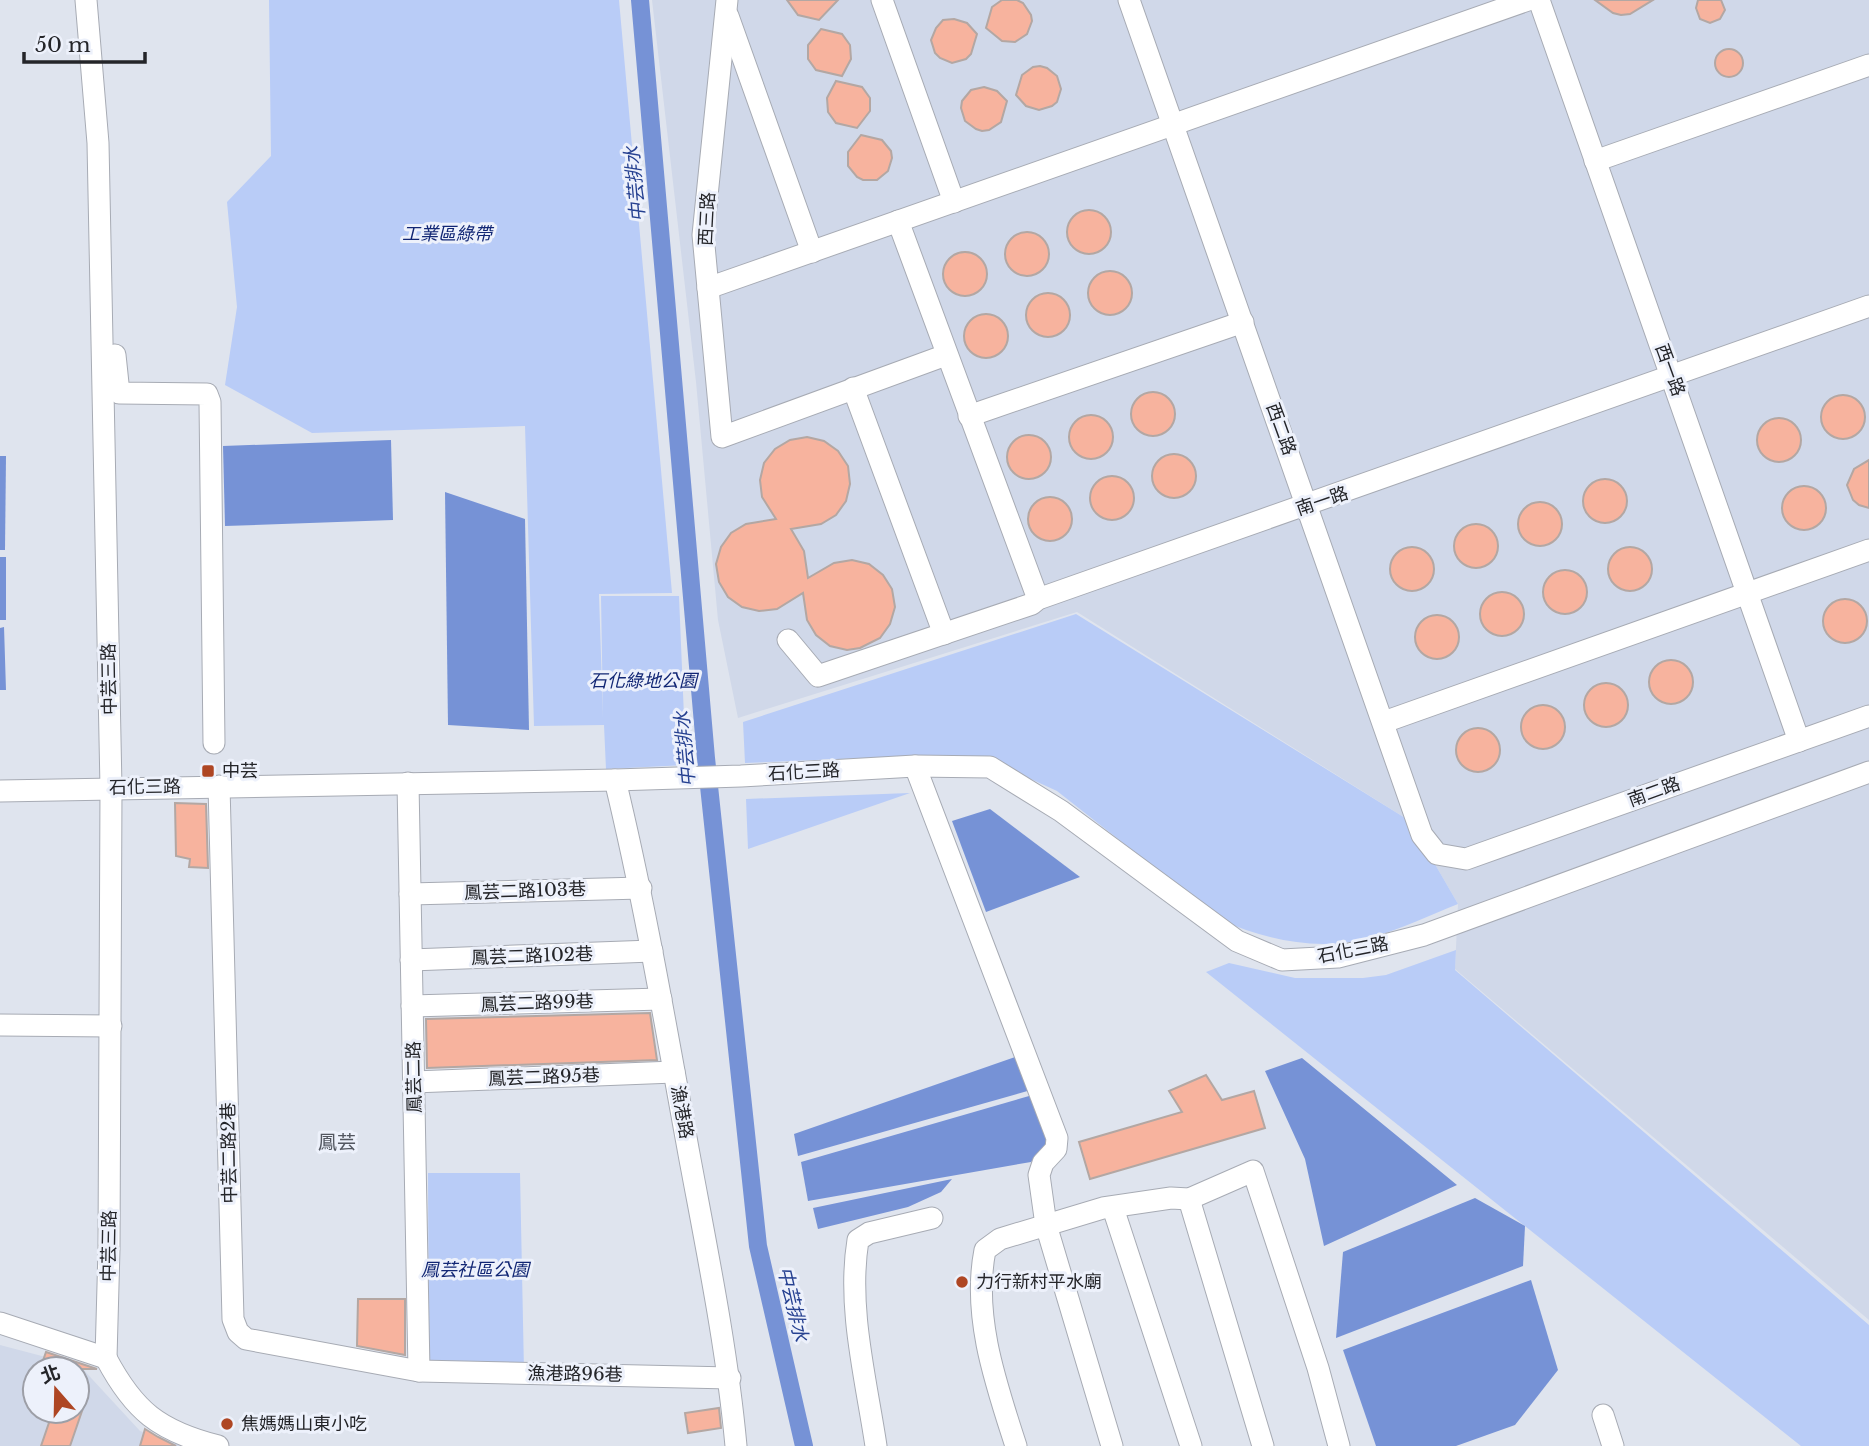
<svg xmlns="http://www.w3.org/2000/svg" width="1869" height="1446" font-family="'Libre Baskerville','Noto Sans TC',serif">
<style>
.built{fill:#d0d8e9;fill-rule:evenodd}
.green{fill:#b9ccf7}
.water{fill:#7692d6}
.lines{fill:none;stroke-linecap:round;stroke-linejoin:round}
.canal{stroke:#7692d6;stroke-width:18}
.building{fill:#f7b39e;stroke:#b3a7a3;stroke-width:2}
.minor-casing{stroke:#a7abb4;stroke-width:23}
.minor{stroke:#fff;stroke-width:21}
.poi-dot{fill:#ae4623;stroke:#edf1fb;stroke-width:2.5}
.labels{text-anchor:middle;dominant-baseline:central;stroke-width:6;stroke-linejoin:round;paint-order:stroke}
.street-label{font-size:18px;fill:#242529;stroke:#edf1fb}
.park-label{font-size:18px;font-style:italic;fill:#112674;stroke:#edf1fb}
.poi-label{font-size:18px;fill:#242529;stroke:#edf1fb;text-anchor:start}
.water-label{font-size:19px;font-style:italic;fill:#264191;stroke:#edf1fb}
.neighbourhood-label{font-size:19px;fill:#535760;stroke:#edf1fb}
</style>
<rect width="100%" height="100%" fill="#dfe4ee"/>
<g class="built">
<path d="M652,0H1869V1320L1455,969L1458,904L1410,821L1077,612L738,718L718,620L696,382Z"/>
<path d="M0,1345L80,1366L140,1431L186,1446H0ZM35,1369H77V1411H35Z"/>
</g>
<g class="green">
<path d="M269,0H619L672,593L599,594L603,718L601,596H679L686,765L606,769L604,725L534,726L525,426L312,433L225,385L237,307L227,202L271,156Z"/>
<path d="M1076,614L1410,821L1458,904C1430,915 1401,929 1373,937C1322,952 1268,941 1221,920L1057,791L1007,768L960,757L936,755L745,763L743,722Z"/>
<path d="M910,793L748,849L746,799Z"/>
<path d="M1456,950L1455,970L1869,1325V1446H1801L1206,972L1229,963L1295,978H1363L1386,975Z"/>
<path d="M428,1173H520L524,1371L429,1368Z"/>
</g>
<g class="water">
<path d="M391,440L393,520L225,526L223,446Z"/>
<path d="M0,456H6L5,550H0Z"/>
<path d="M445,492L525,519L529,730L448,725Z"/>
<rect x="0" y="557" width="6" height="63"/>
<path d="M4,627L6,690H0V628Z"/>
<path d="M990,809L1080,877L986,912L952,821Z"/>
<path d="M1018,1056L1031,1090L798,1156L794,1134Z"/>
<path d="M1302,1058L1457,1185L1324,1246L1305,1159L1265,1071Z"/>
<path d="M1036,1094L1051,1145L1031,1162L808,1201L801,1162Z"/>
<path d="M952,1179L941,1192L908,1207L818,1229L813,1208Z"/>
<path d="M1475,1198L1525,1226L1523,1266L1336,1338L1343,1252Z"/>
<path d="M1531,1280L1558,1370L1515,1425L1456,1446H1376L1343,1350Z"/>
</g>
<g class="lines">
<path class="canal" d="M640,0L706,758L758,1246L804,1446"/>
</g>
<g class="building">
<path d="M787,0H838L819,20L798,15Z"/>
<path d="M1002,0H1017L1023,3L1031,15L1032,21L1027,34L1015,42L1002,41L986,28L992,7Z"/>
<path d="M1595,0H1653L1630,14L1621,15L1613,13Z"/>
<path d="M1698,0H1721L1725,10L1720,19L1710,23L1700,19L1696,8Z"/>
<path d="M954,19L967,23L977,34L971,54L966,59L952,63L940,58L935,53L931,40L936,28L943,20Z"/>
<path d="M821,29L842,34L850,45L851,59L842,76L816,70L808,59V45Z"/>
<circle cx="1729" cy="63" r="14"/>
<path d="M1040,66L1047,68L1057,76L1061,89L1057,102L1052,106L1039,110L1026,106L1016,95L1022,75L1033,67Z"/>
<path d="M836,81L862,87L870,98V111L857,128L836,123L828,112L827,98Z"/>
<path d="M984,87L997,91L1007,101L1001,122L989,130L982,131L976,129L965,121L961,108L962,101L971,90Z"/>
<path d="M861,135L882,140L891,151L892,158L888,171L877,180H863L857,177L848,166V152Z"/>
<circle cx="1089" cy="232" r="22"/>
<circle cx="1027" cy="254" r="22"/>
<circle cx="965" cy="274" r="22"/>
<circle cx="1110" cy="293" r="22"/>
<circle cx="1048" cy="315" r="22"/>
<circle cx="986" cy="336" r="22"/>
<circle cx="1153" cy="414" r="22"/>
<circle cx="1843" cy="417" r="22"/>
<circle cx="1091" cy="437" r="22"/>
<circle cx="1779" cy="440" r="22"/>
<circle cx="1029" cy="457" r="22"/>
<path d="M807,437L824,441L838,451L848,466L850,484L846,501L836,515L821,524L791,529L804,551L808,578L834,563L852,560L869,564L883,575L892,589L895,607L890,624L880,638L860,648L847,650L830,646L816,635L807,620L803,593L777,609L759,611L742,607L728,597L719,582L716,564L721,547L731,533L746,524L776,519L762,497L760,480L764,463L775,449L790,440Z"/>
<circle cx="1174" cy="476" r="22"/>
<path d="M1869,460V508L1859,505L1853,500L1847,485L1854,469Z"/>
<circle cx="1112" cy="498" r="22"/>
<circle cx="1605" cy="501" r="22"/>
<circle cx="1804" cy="508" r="22"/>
<circle cx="1050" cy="519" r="22"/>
<circle cx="1540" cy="524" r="22"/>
<circle cx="1476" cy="546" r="22"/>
<circle cx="1412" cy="569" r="22"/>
<circle cx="1630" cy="569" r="22"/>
<circle cx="1565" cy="592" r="22"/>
<circle cx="1502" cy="614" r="22"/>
<circle cx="1845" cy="621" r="22"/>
<circle cx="1437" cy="637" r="22"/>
<circle cx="1671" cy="682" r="22"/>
<circle cx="1606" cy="705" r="22"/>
<circle cx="1543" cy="727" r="22"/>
<circle cx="1478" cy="750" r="22"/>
<path d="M175,803L206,804L208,868L189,867L190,859L176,856Z"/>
<path d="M650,1013L657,1060L427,1068L426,1019Z"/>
<path d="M1206,1075L1222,1100L1254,1091L1265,1128L1090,1179L1079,1142L1182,1112L1169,1091Z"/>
<path d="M358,1299H405V1355L357,1346Z"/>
<path d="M46,1352L97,1369H40Z"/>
<path d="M719,1408L721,1428L688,1433L685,1413Z"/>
<path d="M53,1411H82L70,1446H41Z"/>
<path d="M145,1429L158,1437L176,1446H140Z"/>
</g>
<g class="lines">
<defs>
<g id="minor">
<path d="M86,0L98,143L111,788L109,1249L106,1358"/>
<path d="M727,0L703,235L722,437L946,355"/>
<path d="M882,0L954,202"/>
<path d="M1129,0L1422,835L1437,854L1466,859L1869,716"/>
<path d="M1539,0L1799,741"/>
<path d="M728,16L812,252"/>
<path d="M1595,161L1869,65"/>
<path d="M898,221L1038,599"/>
<path d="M708,288L1528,0"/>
<path d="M115,355L119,393L207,394L210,402L214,743"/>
<path d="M853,388L944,634"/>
<path d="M969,416L1243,322"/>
<path d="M788,640L818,676L1032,604L1038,599L1869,306"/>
<path d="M1384,722L1869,550"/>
<path d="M915,766L1057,1138L1056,1149L1043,1163L1039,1175L1046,1225L1112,1446"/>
<path d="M615,780C645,904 666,1028 689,1154C707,1251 727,1348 736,1446"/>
<path d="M408,783L419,1371"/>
<path d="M219,786L233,1319L238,1332L246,1339L419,1371L730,1378"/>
<path d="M0,791L615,780L741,776L915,766L990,767L1061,811L1237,941L1282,960L1338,957L1424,935L1869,772"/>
<path d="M410,894L641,888"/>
<path d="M411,960L652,951"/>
<path d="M412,1006L661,999"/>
<path d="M0,1025L111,1026"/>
<path d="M414,1082L674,1072"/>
<path d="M1189,1199L1263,1446"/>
<path d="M1113,1208L1191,1446"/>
<path d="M0,1323L106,1358"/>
<path d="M106,1358C134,1411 159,1431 218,1446"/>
<path d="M1603,1415L1613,1446"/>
<path d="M876,1446C866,1379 847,1307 858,1240L869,1233L932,1218"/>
<path d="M1016,1446C996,1384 972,1316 985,1250L1000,1239L1103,1208L1171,1198L1189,1199L1253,1171L1318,1368L1339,1446"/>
</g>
</defs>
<use href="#minor" class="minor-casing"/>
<use href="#minor" class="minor"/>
</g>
<g class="poi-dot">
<rect x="201" y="764" width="14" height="14" rx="3.5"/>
<circle cx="962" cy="1282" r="7"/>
<circle cx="227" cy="1424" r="7"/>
</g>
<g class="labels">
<g class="street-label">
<text transform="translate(707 219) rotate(-87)">西三路</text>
<text transform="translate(1670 370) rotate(70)">西一路</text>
<text transform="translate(1281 429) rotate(70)">西二路</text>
<text transform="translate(1322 501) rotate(-19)">南一路</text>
<text transform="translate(109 679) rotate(-91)">中芸三路</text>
<text transform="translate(804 772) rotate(-3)">石化三路</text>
<text transform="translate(145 787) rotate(-1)">石化三路</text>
<text transform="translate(1654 792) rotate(-20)">南二路</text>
<text transform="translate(525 891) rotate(-2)">鳳芸二路103巷</text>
<text transform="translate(1353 950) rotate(-11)">石化三路</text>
<text transform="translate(532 956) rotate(-2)">鳳芸二路102巷</text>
<text transform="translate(537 1003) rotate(-2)">鳳芸二路99巷</text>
<text transform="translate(414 1077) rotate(-91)">鳳芸二路</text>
<text transform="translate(544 1077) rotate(-2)">鳳芸二路95巷</text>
<text transform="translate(682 1112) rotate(80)">漁港路</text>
<text transform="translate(229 1153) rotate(-91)">中芸二路2巷</text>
<text transform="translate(109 1246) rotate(-89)">中芸三路</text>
<text transform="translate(575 1374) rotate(1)">漁港路96巷</text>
</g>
<g class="park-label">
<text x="447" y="234">工業區綠帶</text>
<text x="643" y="681">石化綠地公園</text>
<text x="475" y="1270">鳳芸社區公園</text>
</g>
<g class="poi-label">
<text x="222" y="771">中芸</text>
<text x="976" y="1282">力行新村平水廟</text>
<text x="241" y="1424">焦媽媽山東小吃</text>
</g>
<g class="water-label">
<text transform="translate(635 184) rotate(-95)">中芸排水</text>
<text transform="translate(685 749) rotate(-95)">中芸排水</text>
<text transform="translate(793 1304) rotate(77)">中芸排水</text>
</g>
<g class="neighbourhood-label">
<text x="337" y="1142">鳳芸</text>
</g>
</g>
<g transform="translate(56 1390) rotate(340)"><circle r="33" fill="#edf1fb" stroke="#9d9fa7" stroke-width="2"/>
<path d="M0-5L12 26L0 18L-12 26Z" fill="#ae4623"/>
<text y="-10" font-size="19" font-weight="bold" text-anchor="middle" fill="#242529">北</text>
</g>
<path d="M24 52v10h121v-10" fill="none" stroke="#242529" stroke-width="3.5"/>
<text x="35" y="52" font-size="21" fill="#242529" stroke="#edf1fb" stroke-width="5" paint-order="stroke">50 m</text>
</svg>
